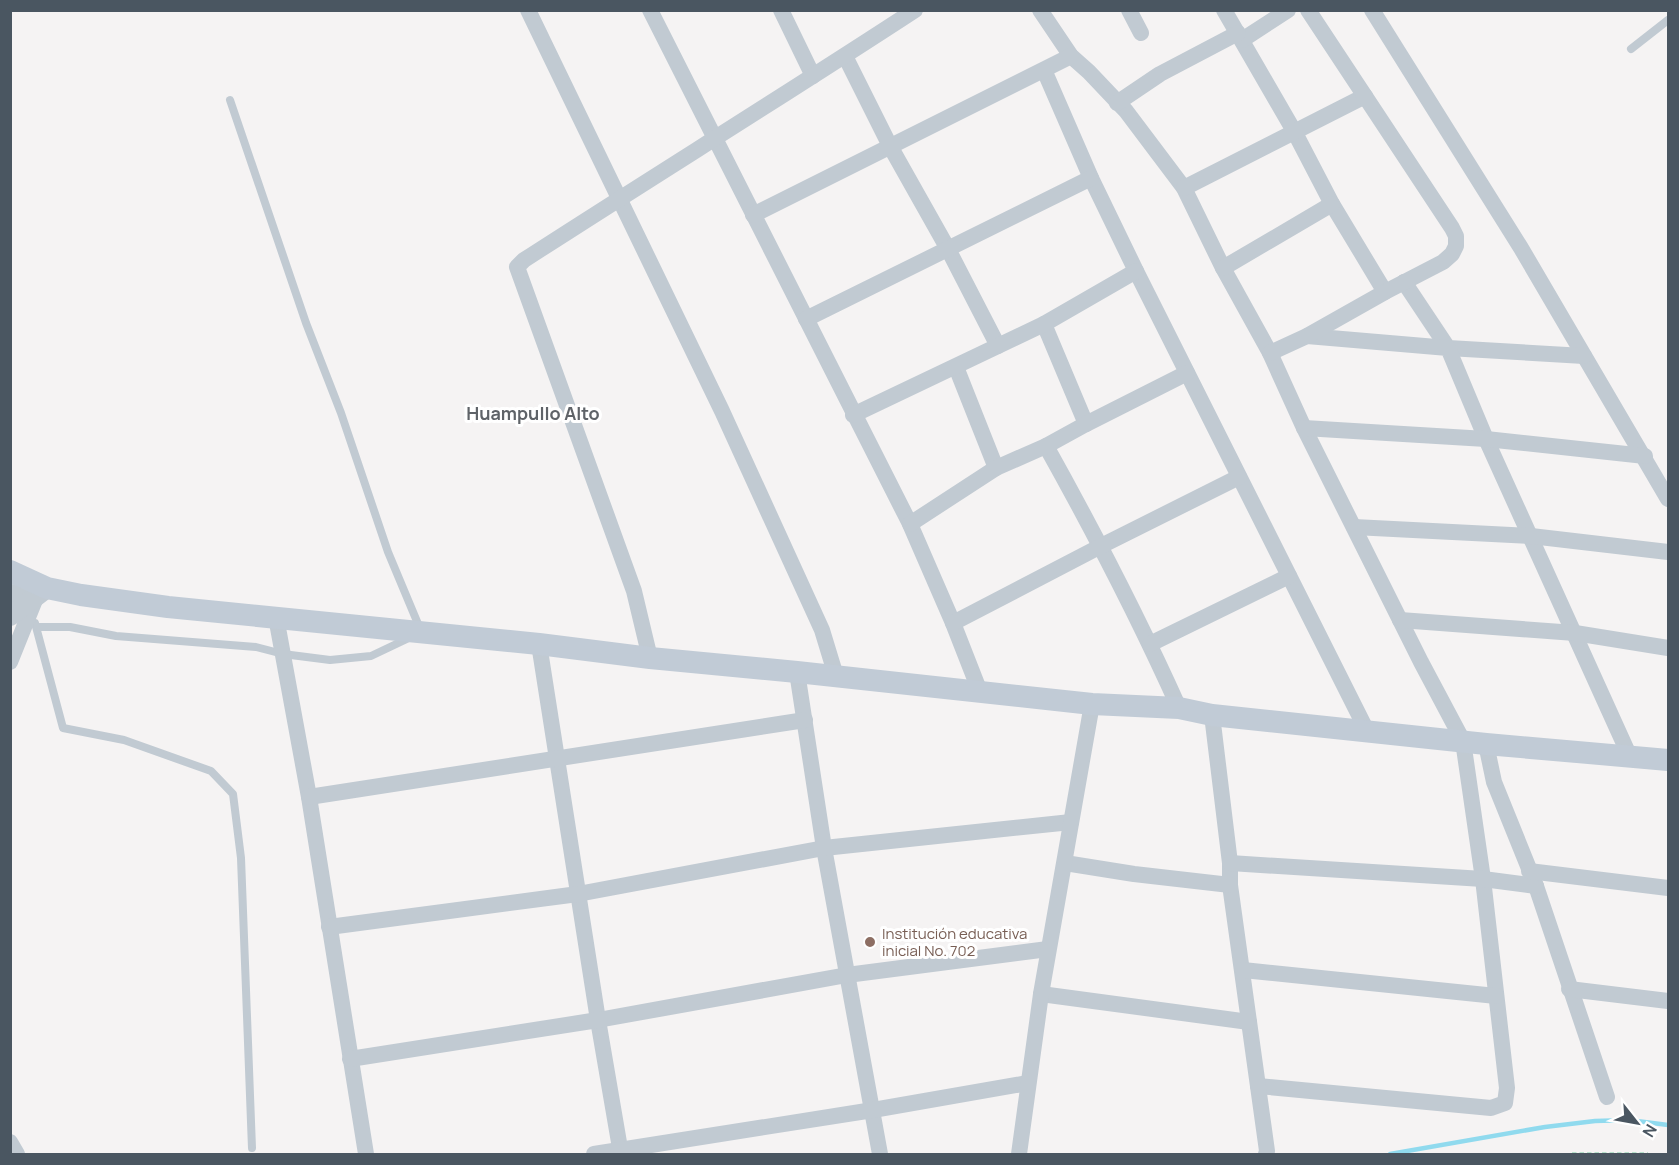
<svg xmlns="http://www.w3.org/2000/svg" width="1679" height="1165" font-family="Manrope,sans-serif">
<style>
.lines{fill:none;stroke-linecap:round;stroke-linejoin:round}
.stream{stroke:#90daee;stroke-width:4.5}
.path{stroke:#7ad0a6;stroke-width:3;stroke-dasharray:4.5 3;stroke-linecap:butt}
.service{stroke:#c1cad2;stroke-width:8}
.minor{stroke:#c1cad2;stroke-width:16}
.tertiary{stroke:#c1cad2;stroke-width:20}
.secondary{stroke:#c1cbd6;stroke-width:22}
.education-dot{fill:#8d6e63;stroke:#fff;stroke-width:2}
.labels{text-anchor:middle;dominant-baseline:central;stroke-width:6;stroke-linejoin:round;paint-order:stroke}
.education-label{font-size:15px;fill:#785e54;stroke:#fff;text-anchor:start}
.quarter-label{font-size:18px;font-weight:bold;fill:#5f6368;stroke:#fff}
</style>
<rect width="100%" height="100%" fill="#f5f3f3"/>
<g class="lines">
<path class="stream" d="M1390,1154L1545,1127L1595,1121L1629,1120L1668,1125"/>
<path class="path" d="M1572,1154H1648"/>
<g class="service">
<path d="M1631,49L1668,20"/>
<path d="M230,100L306,323L341,413L388,552L421,631"/>
<path d="M35,623L63,728L124,740L211,771L233,794L241,858L252,1148"/>
<path d="M37,627H70L116,636L256,647L283,654L330,660L371,656L411,637"/>
</g>
<g class="minor">
<path d="M528,10L722,411L822,630L836,676"/>
<path d="M650,10L910,524L953,623L980,692"/>
<path d="M781,10L813,76"/>
<path d="M1040,10L1071,56L1089,72L1126,111L1184,188L1223,268L1270,353L1304,428L1421,662L1463,741L1483,879L1507,1088L1505,1103L1491,1108L1258,1086"/>
<path d="M1129,10L1141,33"/>
<path d="M1224,10L1294,131L1332,204L1385,292"/>
<path d="M1372,10L1521,248L1668,499"/>
<path d="M1242,40L1288,10"/>
<path d="M845,56L890,146L948,249L998,346"/>
<path d="M1044,70L1091,178L1136,271L1367,731"/>
<path d="M1117,103L1160,74L1238,33"/>
<path d="M1184,188L1365,96"/>
<path d="M753,215L1071,56"/>
<path d="M1223,268L1332,204"/>
<path d="M1404,282L1448,348L1584,356"/>
<path d="M806,319L1091,178"/>
<path d="M1044,324L1086,424"/>
<path d="M1307,336L1448,348L1486,439L1630,757"/>
<path d="M1270,353L1307,336L1385,292L1443,262L1452,254L1456,246V236L1452,228L1308,10"/>
<path d="M956,367L996,468"/>
<path d="M853,415L1044,324L1136,271"/>
<path d="M1304,428L1486,439L1645,456"/>
<path d="M1046,446C1094,532 1139,619 1179,708"/>
<path d="M910,524L996,468L1046,446L1086,424L1187,373"/>
<path d="M1354,527L1531,536L1668,552"/>
<path d="M276,617L309,797L366,1154"/>
<path d="M1400,620L1575,633L1668,648"/>
<path d="M953,623L1101,546L1239,477"/>
<path d="M539,644L598,1020L621,1154"/>
<path d="M1150,644L1289,576"/>
<path d="M650,658L634,591L517,267L524,260C654,176 785,95 915,10"/>
<path d="M10,662L37,595"/>
<path d="M797,672L824,848L880,1154"/>
<path d="M1212,715L1230,863V885L1267,1151L1266,1154"/>
<path d="M1486,744L1494,782L1536,886L1607,1097"/>
<path d="M309,797L805,720"/>
<path d="M1065,863L1134,874L1230,885"/>
<path d="M1230,863L1483,879L1536,886"/>
<path d="M1529,871L1668,888"/>
<path d="M329,927L578,894L824,848L1071,822"/>
<path d="M1243,970L1496,996"/>
<path d="M1569,989L1668,1001"/>
<path d="M1041,994L1249,1022"/>
<path d="M350,1059L598,1020L847,975L1048,949"/>
<path d="M10,1142L17,1154"/>
<path d="M594,1154L873,1110L1028,1083"/>
<path d="M1019,1154L1041,994L1092,704"/>
</g>
<g class="tertiary">
<path d="M10,594L37,595"/>
<path d="M10,616L47,588"/>
</g>
<path class="secondary" d="M10,571L47,588L81,595L168,607L539,644L650,658L797,672L1092,704L1179,708L1212,715L1486,744L1668,760"/>
</g>
<circle class="education-dot" cx="870" cy="942" r="6"/>
<g class="labels">
<g class="education-label">
<text x="882" y="933">Institución educativa<tspan x="882" dy="17">inicial No. 702</tspan></text>
</g>
<g class="quarter-label">
<text x="533" y="413">Huampullo Alto</text>
</g>
</g>
<rect width="1679" height="1165" fill="none" stroke="#4a5661" stroke-width="24"/>
<g transform="translate(1637 1123) rotate(121)" stroke="#ffffff" stroke-width="4.5" paint-order="stroke">
<path d="M0-4.5L10 22L0 15L-10 22Z" fill="#4a5661"/>
<text y="-9" font-size="16" font-weight="bold" text-anchor="middle" fill="#4a5661">N</text>
</g>
</svg>
